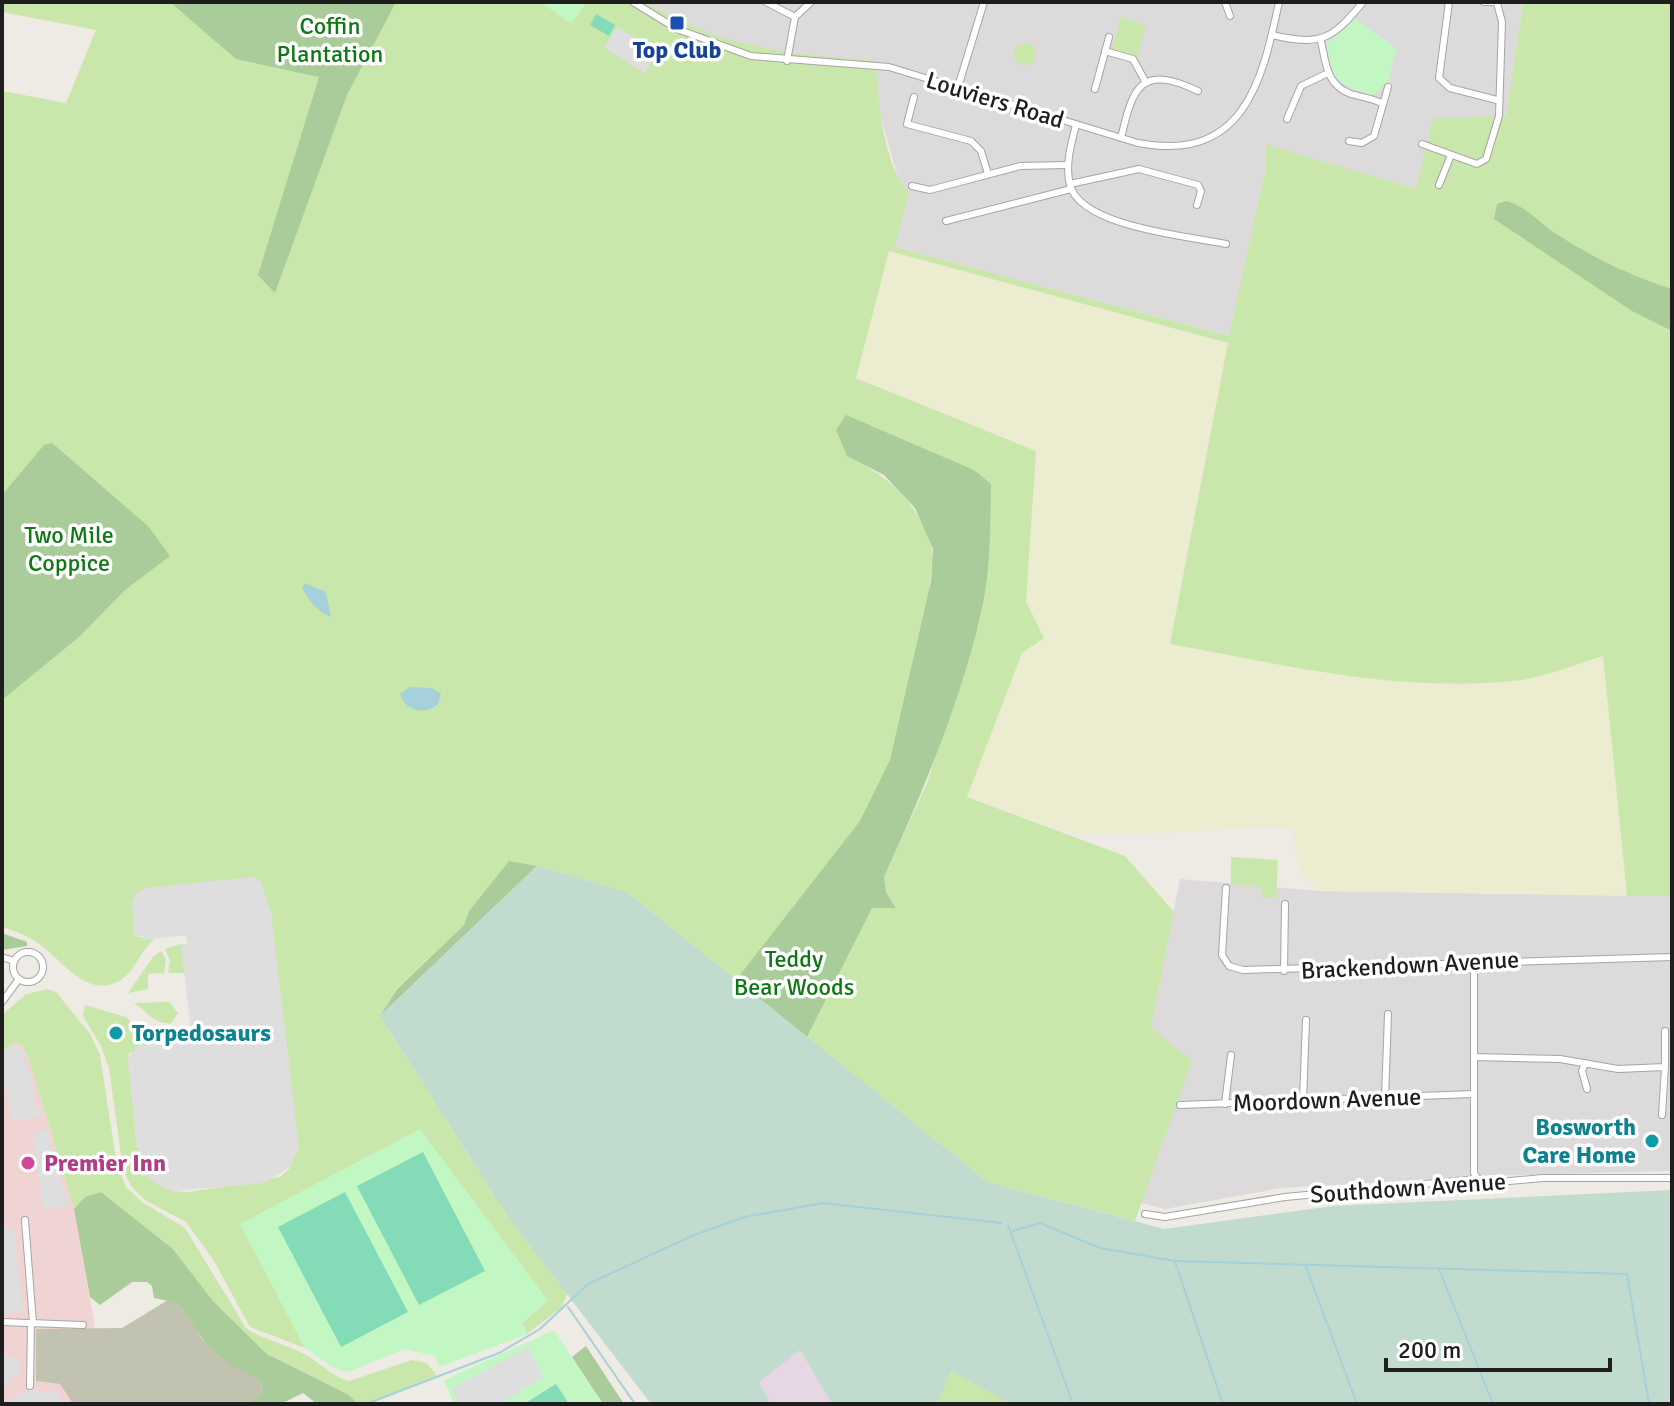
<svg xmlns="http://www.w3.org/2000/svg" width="1674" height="1406" font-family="Signika,sans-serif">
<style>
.residential{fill:#dcdadb}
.commercial{fill:#efd4d3}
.industrial{fill:#e7d6e4}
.construction{fill:#c2c2b0}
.farmland{fill:#ebecd0}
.grass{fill:#cae7ab}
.forest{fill:#aacc9a}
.wetland{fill:#c1dccf}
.park{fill:#c2f7c4}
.pitch{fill:#84dbb7}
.parking{fill:#dedede}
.water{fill:#a6d0da}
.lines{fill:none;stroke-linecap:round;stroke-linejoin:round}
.stream{stroke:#a6d0da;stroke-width:2}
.minor-casing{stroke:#a5a5a5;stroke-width:8}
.minor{stroke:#fff;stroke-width:6}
.transit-dot{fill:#1a4fb4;stroke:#fff;stroke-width:3}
.culture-dot{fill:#0f9aa8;stroke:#fff;stroke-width:3}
.hotel-dot{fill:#d1479c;stroke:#fff;stroke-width:3}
.labels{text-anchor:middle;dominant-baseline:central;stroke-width:7;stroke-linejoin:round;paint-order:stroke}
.park-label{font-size:24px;fill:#0f7815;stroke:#fff}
.transit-label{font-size:24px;font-weight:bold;fill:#164399;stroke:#fff}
.street-label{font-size:24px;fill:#1e1e1e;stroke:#fff}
.culture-label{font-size:24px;font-weight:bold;fill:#0d838f;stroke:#fff;text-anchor:start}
.hotel-label{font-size:24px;font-weight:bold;fill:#b23c85;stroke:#fff;text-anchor:start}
</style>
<rect width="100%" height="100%" fill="#eeeae4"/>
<g class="residential">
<path d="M645,2H1523L1506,116L1416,189L1265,145L1266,167L1230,336L895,247L909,193L900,184L878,107L876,62L772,50L725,40L679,22Z"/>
<path d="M1180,879L1319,891L1672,896V1171L1481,1176L1281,1188L1165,1209L1141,1203L1151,1028Z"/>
</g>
<path class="commercial" d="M13,1042L22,1045L29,1059L74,1209L94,1322L95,1329H36V1381L60,1384L73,1404H2V1050Z"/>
<path class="industrial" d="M800,1350L832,1404H771L758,1382Z"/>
<path class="construction" d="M168,1300L188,1313L202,1339L216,1354L261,1381L262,1393L244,1404H73L60,1384L36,1381V1329L122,1328Z"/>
<path class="farmland" d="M888,251L1228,343L1170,644L1524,679L1603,656L1627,896L1319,891L1306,879L1298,864L1292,829L1275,826L1138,834L1070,833L967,797L1022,653L1044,638L1026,601L1036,452L856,378Z"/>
<g class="grass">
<path d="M2,2H645C727,50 784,52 876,61C878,99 883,165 909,193L895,247L1229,336L1266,167L1265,144L1416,189L1433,118L1506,116L1523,2H1672V896H1627L1603,656C1576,664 1548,676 1521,680C1403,694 1285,665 1170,644L1228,343L889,251L856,378L1036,451L1026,601L1044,638L1022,653L967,797L1125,856L1174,912L1151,1028L1192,1060L1135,1221L988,1182L807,1037L872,907H896L886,892L884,877L927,783L982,612L991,490L847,456C889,477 916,499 931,546C939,571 901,731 890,761C883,781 871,803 860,821C826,878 779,930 736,980L627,892L537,866L509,862L469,911L464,925L397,988L380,1016L508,1217L567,1294L562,1307L527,1334L522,1323L547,1302L241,1224L305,1348L250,1327L214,1261L186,1222L145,1200L132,1187L123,1170L109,1068L101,1046L83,1016L85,1005L126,1017L144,1033L157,1038L192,1037L129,1053L128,1059L137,1147L172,1191L190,1192L280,1177L290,1168L271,913L260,881L254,877L135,936L154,940C140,951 136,969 122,979C90,1001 64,963 42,946C30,937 16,931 2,927V91L66,103L96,30L2,12Z"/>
<path d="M1121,16L1146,25L1137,59L1112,48Z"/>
<circle cx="1025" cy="54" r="11"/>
<path d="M1231,857L1278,860L1276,898H1261V887L1231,884Z"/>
<path d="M181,944L185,973H168L170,960L165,949Z"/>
<path d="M161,951L166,959L164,973L148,974V989L128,993L153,957Z"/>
<path d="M47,989L56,992L90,1034L100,1055L117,1166L126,1187L142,1202L185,1228L246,1328C266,1342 291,1344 311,1358C325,1367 333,1377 349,1381L412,1360L427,1363L437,1376C410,1383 385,1404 358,1404L349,1395L267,1354L213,1301L173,1249L101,1192L85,1197L74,1209L29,1059L22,1045L14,1043L2,1052V1015L26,994Z"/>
<path d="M169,1002L178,1013L171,1023C154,1025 147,1011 134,1003Z"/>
<path d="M951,1370L1007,1400L1012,1404H937Z"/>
</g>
<g class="forest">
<path d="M170,2H396L347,95L275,293L258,275L319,77L236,59Z"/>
<path d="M1506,201C1528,207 1539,223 1558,235C1594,258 1631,276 1672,289V331L1632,311L1494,219L1497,204Z"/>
<path d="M846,415L974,470L991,484C990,526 991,571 981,613C961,701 922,794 884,877L886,892L896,908H872L807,1037L736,980L860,821L890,760L931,581L933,549L915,508L884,475L847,456L836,430Z"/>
<path d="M52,443L148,526L170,556L125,590L79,637L2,700V495L44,445Z"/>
<path d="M509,861L537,866L380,1016L397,989L464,925L469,911Z"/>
<path d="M2,933L27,942V946L2,950Z"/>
<path d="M101,1192L173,1249L213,1301L267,1354L349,1395L358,1404H317L303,1393L281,1404H244L262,1393L261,1381C245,1372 226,1363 212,1350C188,1326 194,1304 154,1298L152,1286L147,1282H132L100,1305L90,1297L74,1209L85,1197Z"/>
<path d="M586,1346L624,1404H603L572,1357Z"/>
</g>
<path class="wetland" d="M537,866L627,892L988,1182L1164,1229L1333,1206L1672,1190V1404H1012L951,1371L937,1404H832L800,1350L759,1382L771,1404H651L508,1217L380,1016Z"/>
<g class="park">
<path d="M541,2H587L571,24Z"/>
<path d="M1355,18L1397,49L1388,81L1375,95C1344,90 1326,77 1327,43Z"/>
<path d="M420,1129L548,1301L522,1323L527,1334L439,1367L435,1356L405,1349L347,1372L334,1368L305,1348L240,1224Z"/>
<path d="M554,1330L602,1404H454L444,1380Z"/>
</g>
<g class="pitch">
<path d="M596,14L615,25L609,36L590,25Z"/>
<path d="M423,1152L485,1271L419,1305L357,1186Z"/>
<path d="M345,1192L408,1312L341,1347L278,1227Z"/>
<path d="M556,1384L569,1404H524Z"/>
</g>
<g class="parking">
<path d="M617,27L652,48L654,58L645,73L604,48Z"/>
<path d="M254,877L260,881L271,913L299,1147L290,1167L264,1183L172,1191L156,1184L145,1174L137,1147L128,1059L136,1046L192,1039L181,944L188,945L186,935L143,940V936H134L132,904L136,894L145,888Z"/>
<path d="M13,1045L21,1048L34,1088L37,1110H40L42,1117L11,1120L6,1086H2V1052Z"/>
<path d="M47,1130L69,1206L43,1209L33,1133Z"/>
<path d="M13,1228L23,1312L2,1313V1229Z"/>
<path d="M528,1347L543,1377L500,1404H458L452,1388Z"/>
<path d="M2,1357H18L20,1373L2,1385Z"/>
<path d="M31,1389L35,1393L56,1391L64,1404H3Z"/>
</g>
<g class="water">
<path d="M305,583L326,592L331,617C318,613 308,599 302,588Z"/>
<path d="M410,687L432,688L441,694L438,704C425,716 405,711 400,694Z"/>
</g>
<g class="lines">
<g class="stream">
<path d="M1008,1225L1073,1404"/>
<path d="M1013,1231L1040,1223L1100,1248L1175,1261L1627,1274L1649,1404"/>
<path d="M1175,1262L1223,1404"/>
<path d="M1305,1264L1357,1404"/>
<path d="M1439,1269L1493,1404"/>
<path d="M568,1307L635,1404"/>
<path d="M366,1404L499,1353L540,1329L588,1284L694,1235L745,1217L823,1203L1001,1223"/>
</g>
<defs>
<g id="minor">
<path d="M633,2L677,29L751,56L889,67L1138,143C1243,163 1262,83 1279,2"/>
<path d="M766,2L795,17"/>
<path d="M1225,2L1230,16"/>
<path d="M1449,2L1439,78L1450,88L1497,100"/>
<path d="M1484,2H1498"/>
<path d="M1272,35C1321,46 1332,40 1363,2"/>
<path d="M1321,41C1326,63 1326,85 1351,94C1361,97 1372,98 1381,103"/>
<path d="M1105,51L1133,59L1145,81"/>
<path d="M787,61L795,17L811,2"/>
<path d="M958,87L984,2"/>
<path d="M1095,89L1109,37"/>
<path d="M914,97L907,124L971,141L981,151L988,174"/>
<path d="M1287,119L1301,86L1328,73"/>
<path d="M1076,125C1071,145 1065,164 1070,185C1081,227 1188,236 1226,244"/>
<path d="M1121,138C1133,86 1141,64 1198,91"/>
<path d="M1349,141L1362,143L1374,136L1388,87"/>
<path d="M1422,144L1477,164L1486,159L1499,116L1502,22L1497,3"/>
<path d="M1070,184L1139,169L1198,185L1201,191L1197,205"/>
<path d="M1439,185L1451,155"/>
<path d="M912,186L930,190L1020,166L1067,165"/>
<path d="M946,221L1071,189"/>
<path d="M1226,888L1222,955L1229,966L1243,970L1672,957"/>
<circle cx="28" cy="967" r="15"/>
<path d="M2,957L14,961"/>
<path d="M1474,962V1173L1478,1179"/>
<path d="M1284,971L1285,904"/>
<path d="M2,1002L19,979"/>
<path d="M1474,1057L1560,1059L1618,1069L1665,1067V1031"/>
<path d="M1585,1063L1582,1071L1587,1089"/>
<path d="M1385,1098L1388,1014"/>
<path d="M1303,1101L1306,1020"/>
<path d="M1225,1104L1231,1055"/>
<path d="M1180,1105L1473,1094"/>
<path d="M1662,1115L1665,1067"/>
<path d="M1145,1214L1165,1217L1285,1197L1478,1179L1487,1183L1543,1178H1672"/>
<path d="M25,1220L33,1323"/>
<path d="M2,1322L83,1325"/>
<path d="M30,1386L31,1323"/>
</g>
</defs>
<use href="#minor" class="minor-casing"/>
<use href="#minor" class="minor"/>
</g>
<rect class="transit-dot" x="669" y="15" width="16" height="16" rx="4"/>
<g class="culture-dot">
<circle cx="116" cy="1033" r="8"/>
<circle cx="1652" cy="1141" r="8"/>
</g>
<circle class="hotel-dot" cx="28" cy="1163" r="8"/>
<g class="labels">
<g class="park-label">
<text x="330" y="26">Coffin<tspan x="330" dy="28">Plantation</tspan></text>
<text x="69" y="535">Two Mile<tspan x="69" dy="28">Coppice</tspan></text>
<text x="794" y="959">Teddy<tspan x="794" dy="28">Bear Woods</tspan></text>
</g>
<g class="transit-label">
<text x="677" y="50">Top Club</text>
</g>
<g class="street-label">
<text transform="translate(995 100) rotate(17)">Louviers Road</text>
<text transform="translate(1410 965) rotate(-3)">Brackendown Avenue</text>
<text transform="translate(1327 1100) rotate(-2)">Moordown Avenue</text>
<text transform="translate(1408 1188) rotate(-4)">Southdown Avenue</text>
</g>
<g class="culture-label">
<text x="132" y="1033">Torpedosaurs</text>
<text x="1636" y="1127" text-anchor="end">Bosworth<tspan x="1636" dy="28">Care Home</tspan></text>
</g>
<g class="hotel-label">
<text x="44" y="1163">Premier Inn</text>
</g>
</g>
<rect width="1674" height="1406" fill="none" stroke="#1e1e1e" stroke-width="8"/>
<path d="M1386 1358v12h224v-12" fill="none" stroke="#1e1e1e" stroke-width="4"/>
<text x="1398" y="1358" font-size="24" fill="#1e1e1e" stroke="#ffffff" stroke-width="6" paint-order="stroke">200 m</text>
</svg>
